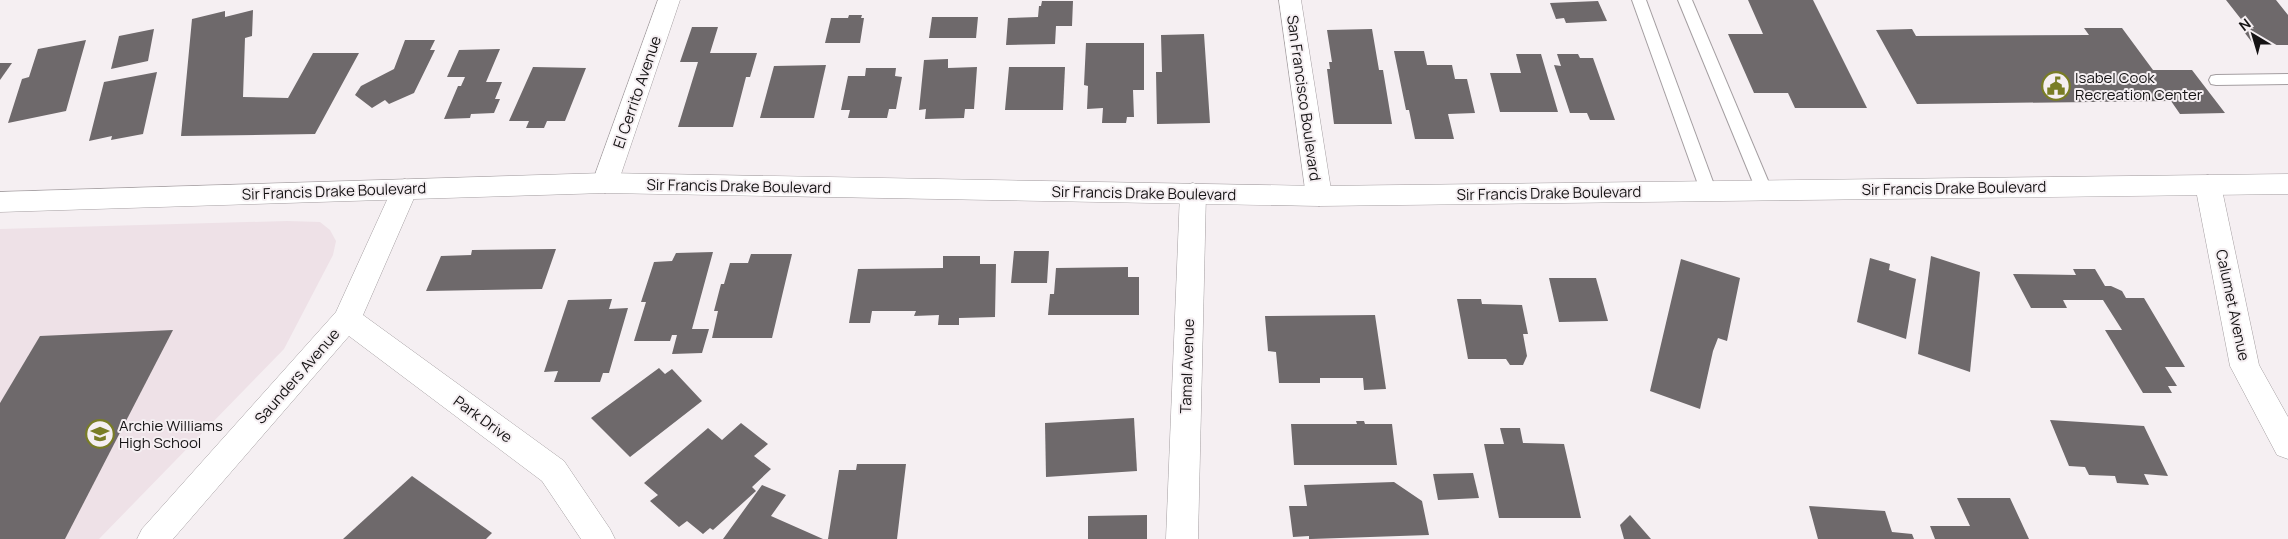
<svg xmlns="http://www.w3.org/2000/svg" width="2288" height="539" font-family="Manrope,sans-serif">
<style>
.built{fill:#eee1e7}
.building{fill:#6e696b}
.lines{fill:none;stroke-linecap:round;stroke-linejoin:round}
.lane-casing{stroke:#a49ea1;stroke-width:2}
.street-casing{stroke:#a49ea1;stroke-width:1}
.primary-casing{stroke:#a49ea1;stroke-width:1}
.lane{fill:#fff;fill-rule:evenodd}
.street{fill:#fff;fill-rule:evenodd}
.primary{fill:#fff;fill-rule:evenodd}
.labels{text-anchor:middle;dominant-baseline:central;stroke-width:4;stroke-linejoin:round;paint-order:stroke}
.poi-label{font-size:15px;fill:#151314;stroke:#f5eff2;text-anchor:start}
.street-label{font-size:15px;fill:#151314;stroke:#f5eff2}
</style>
<rect width="100%" height="100%" fill="#f5eff2"/>
<path class="built" d="M287,221L320,222L330,230L336,241L333,255L284,349L99,539H0V229Z"/>
<g class="building">
<path d="M1748,0H1813L1867,108H1795L1788,93H1754L1728,34H1763Z"/>
<path d="M2226,0H2276L2288,15V45H2254L2241,28H2248Z"/>
<path d="M1042,1H1073L1072,26H1056L1055,44L1006,45L1008,18L1038,17L1039,6H1041Z"/>
<path d="M1598,1L1607,21L1566,23L1564,18L1556,19L1550,3Z"/>
<path d="M253,10L252,36L245,38L243,97L288,98L313,53H359L315,134L181,136L192,19L225,11V17Z"/>
<path d="M849,15H862L861,18H864L860,43H825L831,18H848Z"/>
<path d="M932,17H978L976,38H929Z"/>
<path d="M692,27H718L710,53H757L750,77H746L733,127H678L698,62H680Z"/>
<path d="M2084,28H2122L2153,70H2192L2225,113L2180,114L2171,101L1917,104L1876,30L1912,29L1916,36L2089,35Z"/>
<path d="M154,29L148,61L111,69L119,36Z"/>
<path d="M1372,29L1379,70H1383L1392,124H1334L1327,69H1330L1329,62H1332L1327,30Z"/>
<path d="M1204,34L1210,123L1157,124L1156,72H1162L1161,35Z"/>
<path d="M86,40L66,111L8,123L22,79L29,77L38,49Z"/>
<path d="M405,40H435L430,50H435L414,93L389,104L385,100L372,108L355,95L361,86L394,69Z"/>
<path d="M1086,43H1144V90H1133L1134,117H1127L1126,123H1102L1103,108L1087,109L1088,86L1084,85Z"/>
<path d="M500,49L486,82H502L495,99H500L494,113L471,114L470,118L444,119L458,86H461L465,77H447L459,50Z"/>
<path d="M1394,51H1424L1427,65H1452L1455,79H1467L1475,113L1448,114L1454,139H1415L1409,110H1406Z"/>
<path d="M1516,54H1541L1558,112H1500L1490,73H1521Z"/>
<path d="M1557,54H1578L1580,58H1593L1615,120H1590L1587,113H1570L1554,65L1561,66Z"/>
<path d="M948,59V68L977,67L974,109H965L964,118L925,119L926,109L919,110L924,60Z"/>
<path d="M0,63H12L0,80Z"/>
<path d="M826,65L814,118H760L774,66Z"/>
<path d="M533,67L586,68L565,121H547L544,128H526L529,121H509Z"/>
<path d="M1009,67H1065L1063,110H1005Z"/>
<path d="M866,68H896L895,76L902,77L896,109H889L887,118H848L850,110H841L848,76H865Z"/>
<path d="M157,72L143,134L111,140L112,136L89,141L104,82Z"/>
<path d="M556,249L542,289L426,291L441,256L471,255L472,250Z"/>
<path d="M1014,251H1049L1047,283H1011Z"/>
<path d="M713,252L692,329H709L702,353L672,354L677,335H672L670,341H634L646,302H641L654,262L672,261L676,253Z"/>
<path d="M751,254H792L772,338H712L718,311H714L721,284H724L730,263H748Z"/>
<path d="M943,256H980V264H996L995,317L959,318V325H938L939,315L914,316L916,311H872L870,323H849L858,269L943,268Z"/>
<path d="M1931,256L1980,272L1970,372L1918,354Z"/>
<path d="M1870,258L1890,264L1889,270L1916,279L1906,339L1857,322Z"/>
<path d="M1681,259L1740,278L1727,341L1718,338L1713,351L1700,409L1650,391Z"/>
<path d="M1128,267V277H1139V315H1048L1050,294H1054L1056,268Z"/>
<path d="M2073,269H2095L2105,286H2111L2122,291L2126,298H2144L2185,367H2165L2177,386H2168L2172,393H2143L2105,330H2122L2103,300H2063L2067,308H2031L2013,274L2076,275Z"/>
<path d="M1549,278H1596L1608,321L1559,322Z"/>
<path d="M612,299L609,309L628,308L609,373H603L600,382H554L558,371L544,372L568,300Z"/>
<path d="M1457,299H1481L1482,304L1522,305L1528,334H1523L1527,356L1523,365H1510L1506,359H1468Z"/>
<path d="M1375,315L1386,389L1364,390L1363,378H1320V383H1279L1276,352L1268,351L1265,316Z"/>
<path d="M173,330L65,539H0V403L40,336Z"/>
<path d="M659,368L665,374L672,369L702,401L630,457L591,418Z"/>
<path d="M1134,418L1137,471L1046,477L1045,423Z"/>
<path d="M2050,420L2144,426L2168,476L2144,474L2149,485L2117,483L2115,476L2089,475L2085,467L2069,466Z"/>
<path d="M1356,421H1364L1365,424H1392L1397,465H1294L1291,424H1357Z"/>
<path d="M741,423L768,444L754,456L771,469L752,487L756,491L713,530L710,528L703,534L687,521L679,527L650,501L658,495L644,483L708,428L722,440Z"/>
<path d="M1500,428H1520L1523,443L1564,444L1581,518H1499L1484,444H1504Z"/>
<path d="M857,464H906L897,539H828L839,470H856Z"/>
<path d="M1473,473L1479,498L1438,500L1433,474Z"/>
<path d="M412,476L492,533L486,539H343Z"/>
<path d="M1394,482L1422,501L1429,535L1311,539H1309V536L1293,537L1289,506H1307L1304,485Z"/>
<path d="M762,485L786,495L771,516L823,539H723Z"/>
<path d="M1957,498H2010L2029,539H1935L1930,526H1970Z"/>
<path d="M1809,506L1885,511L1892,532L1912,534L1914,539H1818Z"/>
<path d="M1147,515V539H1088V516Z"/>
<path d="M1630,515L1651,539H1624L1620,525Z"/>
</g>
<g class="lines">
<defs>
<g id="lane">
<path d="M1632,0H1646L1716,190L1713,194L1708,196L1703,194L1700,190Z"/>
<path d="M1678,0H1692L1772,190L1769,194L1764,196L1759,194L1756,190Z"/>
<path d="M2288,74V84L2216,85L2211,84L2209,80L2211,76L2216,75Z"/>
</g>
<g id="street">
<path d="M658,0H680L618,183L614,190L605,193L596,190L592,183Z"/>
<path d="M1279,0H1301L1332,196L1328,203L1319,206L1310,203L1306,196Z"/>
<path d="M2208,175L2217,178L2221,185L2259,365L2288,417V459L2277,455L2230,366L2195,185L2199,178Z"/>
<path d="M405,179L414,182L418,189L363,315L564,461L610,529L615,539H581L542,481L349,336L173,539H137L142,529L336,312L392,189L396,182Z"/>
<path d="M1193,183L1202,186L1206,193L1198,539H1166L1180,193L1184,186Z"/>
</g>
<path id="primary" d="M605,173L1319,186L2288,174V194L1319,206L605,193L0,212V192Z"/>
</defs>
<use href="#lane" class="lane-casing"/>
<use href="#street" class="street-casing"/>
<use href="#primary" class="primary-casing"/>
<use href="#lane" class="lane"/>
<use href="#street" class="street"/>
<use href="#primary" class="primary"/>
</g>
<defs>
<symbol id="civic-ring" viewBox="-11 -11 22 22"><circle r="9.5" fill="#f5eff2" stroke="#797d26" stroke-width="1.5"/><path d="M-.6-6.5H3V-4.5H.6V-3L4-1V1h2V6H-6V1h2V-1L-.6-3ZM-1.2 2.5V6h2.4V2.5Z" fill="#797d26"/></symbol>
<symbol id="school-ring" viewBox="-11 -11 22 22"><circle r="9.5" fill="#f5eff2" stroke="#797d26" stroke-width="1.5"/><path d="M0-5L7-2L0 1L-7-2ZM-4 1L0 2.5L4 1V4Q0 6-4 4Z" fill="#797d26"/></symbol>
</defs>
<g fill-rule="evenodd">
<use href="#civic-ring" x="2040" y="70" width="32" height="32"/>
<use href="#school-ring" x="84" y="418" width="32" height="32"/>
</g>
<g class="labels">
<g class="poi-label">
<text x="2075" y="77">Isabel Cook<tspan x="2075" dy="17">Recreation Center</tspan></text>
<text x="119" y="425">Archie Williams<tspan x="119" dy="17">High School</tspan></text>
</g>
<g class="street-label">
<text transform="translate(637 92) rotate(-71)">El Cerrito Avenue</text>
<text transform="translate(1304 98) rotate(82)">San Francisco Boulevard</text>
<text transform="translate(739 186) rotate(1)">Sir Francis Drake Boulevard</text>
<text transform="translate(1954 188) rotate(-1)">Sir Francis Drake Boulevard</text>
<text transform="translate(334 191) rotate(-2)">Sir Francis Drake Boulevard</text>
<text transform="translate(1144 193) rotate(1)">Sir Francis Drake Boulevard</text>
<text transform="translate(1549 193) rotate(-1)">Sir Francis Drake Boulevard</text>
<text transform="translate(2233 305) rotate(78)">Calumet Avenue</text>
<text transform="translate(1187 366) rotate(-88)">Tamal Avenue</text>
<text transform="translate(297 376) rotate(-49)">Saunders Avenue</text>
<text transform="translate(483 419) rotate(36)">Park Drive</text>
</g>
</g>
<g transform="translate(2253 35) rotate(322)" stroke="#f5eff2" stroke-width="4" paint-order="stroke">
<path d="M0-4L9 19L0 12L-9 19Z" fill="#151314"/>
<text y="-8" font-size="14" font-weight="bold" text-anchor="middle" fill="#151314">N</text>
</g>
</svg>
